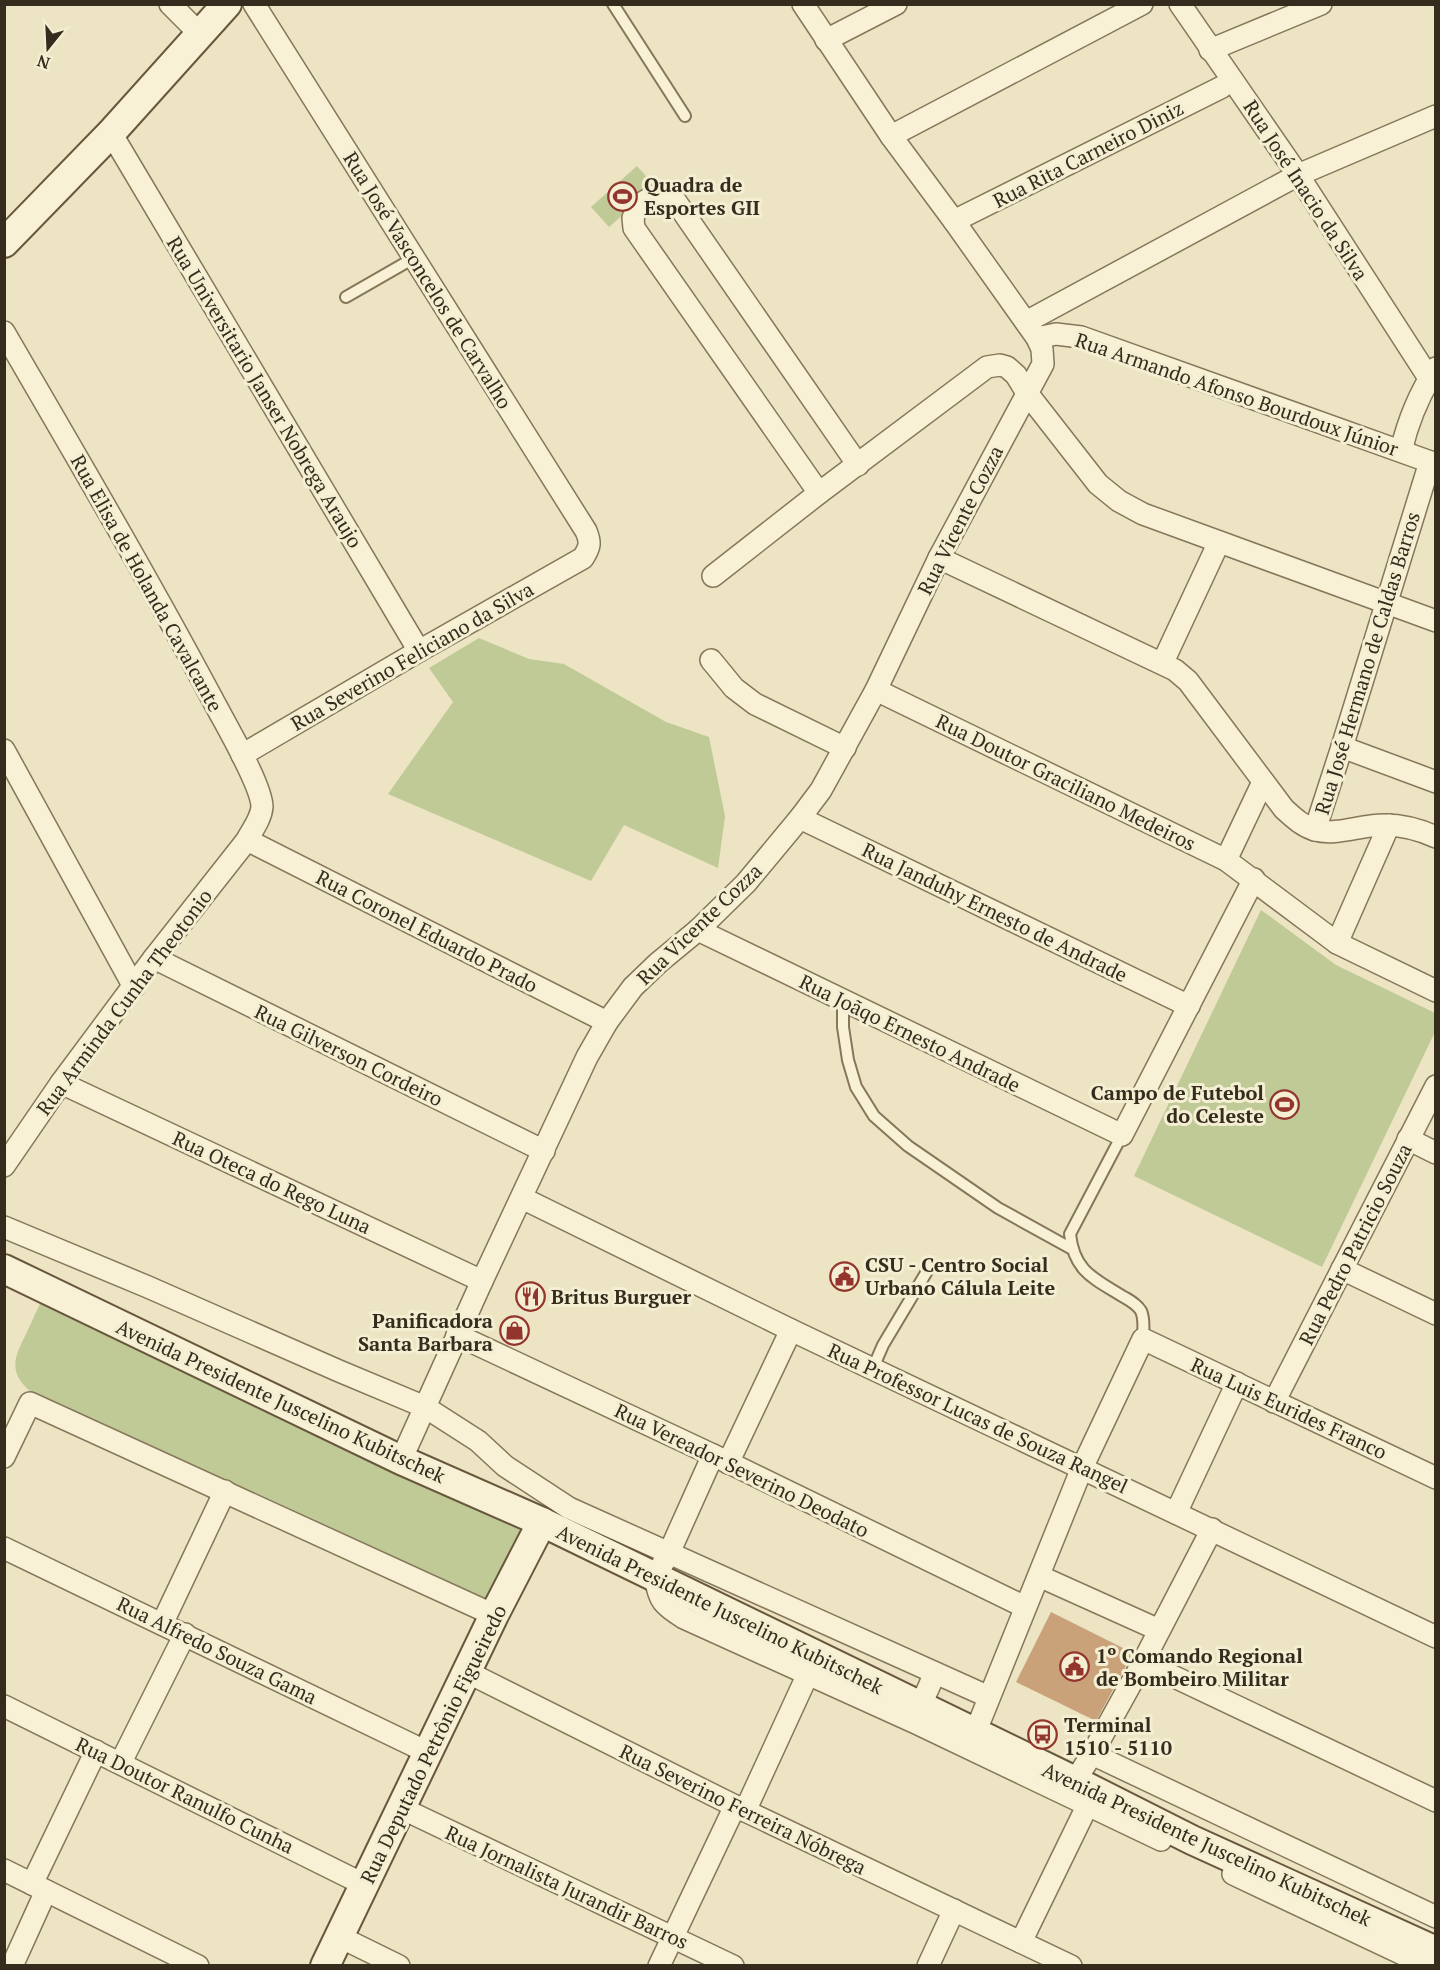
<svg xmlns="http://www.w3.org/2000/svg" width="1440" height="1970" font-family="'PT Serif',serif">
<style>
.green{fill:#bfca97}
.building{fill:#c9a27a}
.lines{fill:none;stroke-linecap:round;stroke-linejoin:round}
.lane-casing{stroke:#86765a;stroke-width:14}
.street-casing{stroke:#86765a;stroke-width:24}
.secondary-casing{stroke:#68573d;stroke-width:32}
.lane{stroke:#f8f1d5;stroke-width:10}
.street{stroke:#f8f1d5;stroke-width:21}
.secondary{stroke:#f8f1d5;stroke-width:28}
.labels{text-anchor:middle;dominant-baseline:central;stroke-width:6;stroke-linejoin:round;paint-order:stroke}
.street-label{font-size:20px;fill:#362c1e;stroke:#f4eed2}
.poi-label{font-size:20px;font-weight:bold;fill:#362c1e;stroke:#f4eed2;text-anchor:start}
</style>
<rect width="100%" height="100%" fill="#ece4c3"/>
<g class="green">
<path d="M637,166L655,186L609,227L591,207Z"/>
<path d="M479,638L529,659L564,664L666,722L709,737L725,816L718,868L624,825L591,881L388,794L453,702L429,668Z"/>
<path d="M1261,910L1336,965L1435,1013V1032L1322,1267L1134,1176Z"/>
<path d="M43,1297L526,1530L493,1606L30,1391C7,1371 15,1356 27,1332C32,1320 38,1309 43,1297Z"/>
</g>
<path class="building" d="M1051,1612L1133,1653L1096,1721L1016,1682Z"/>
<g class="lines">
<defs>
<g id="lane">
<path d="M613,4L685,116"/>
<path d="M346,297L414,258"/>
<path d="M843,1000V1027L848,1060L856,1087L874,1116L908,1146L998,1208L1072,1249"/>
<path d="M1122,1135L1070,1234C1074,1271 1093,1278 1122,1296C1129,1300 1137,1304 1141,1311C1145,1319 1143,1330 1143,1339"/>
<path d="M873,1368L883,1345L929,1268"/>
</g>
<g id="street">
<path d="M170,4L200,34"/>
<path d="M1180,4L1298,175L1429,378"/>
<path d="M826,40L896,4"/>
<path d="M1210,50L1321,4"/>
<path d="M111,133L419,651"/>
<path d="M891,136L1142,4"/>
<path d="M954,221L1222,87"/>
<path d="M1026,322L1298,175L1436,116"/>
<path d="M4,332C76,456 148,578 215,704C226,725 262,786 262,807C261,819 252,830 247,840L154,958L61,1083L4,1166"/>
<path d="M1037,338L1056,334L1081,337L1436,464"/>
<path d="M1401,451C1408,421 1419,394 1436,368"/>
<path d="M819,493L634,228L633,218L636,210L642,203L652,197L663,193L672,196L858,465"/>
<path d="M939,558L1175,670L1188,681L1284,809C1293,817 1302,826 1315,830C1333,835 1353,828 1371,826C1392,823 1416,828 1436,837"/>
<path d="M713,576L819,493L987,367L1000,365L1007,367L1016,375L1027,393L1098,484L1119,501L1143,514L1436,621"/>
<path d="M711,660L734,688L755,704L845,748"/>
<path d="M1163,662L1219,542"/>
<path d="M876,690L1226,860L1337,943L1436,991"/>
<path d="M1342,747L1436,782"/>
<path d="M4,750L134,987"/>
<path d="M242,755L419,651L583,558C590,547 591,543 586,531L254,4"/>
<path d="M800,818L1189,1006"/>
<path d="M1315,830L1342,747L1430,462"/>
<path d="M247,840L607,1022"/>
<path d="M1226,860L1263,782"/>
<path d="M698,930L1122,1135L1254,879"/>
<path d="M1337,943L1389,825"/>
<path d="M154,958L544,1151"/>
<path d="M61,1083L482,1281"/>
<path d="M1408,1139L1436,1153"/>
<path d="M522,1198L791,1330L1436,1637"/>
<path d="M4,1227L148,1287L339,1371L425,1407L478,1441L505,1466L569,1508L989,1697"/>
<path d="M1342,1269L1436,1314"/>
<path d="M457,1335L713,1455L1025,1607"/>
<path d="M1274,1402L1436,1086"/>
<path d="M713,1455L669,1553L655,1577C659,1601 663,1605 684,1618L916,1723L1161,1840"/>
<path d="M4,1457L30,1403L494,1615"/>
<path d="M401,1460L482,1281L587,1057L607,1022L633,987L658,963L698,930L746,883L800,818L821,790L876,690L939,558L1043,364L1042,349L1037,338L954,221L891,136L803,4"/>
<path d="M728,1463L791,1330"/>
<path d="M1176,1513L1237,1383"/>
<path d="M4,1548L429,1753"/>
<path d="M1039,1576L1159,1630"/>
<path d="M162,1624L225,1491"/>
<path d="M1143,1662L1436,1801"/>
<path d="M467,1672L735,1806L1071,1966"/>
<path d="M4,1706L365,1885"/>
<path d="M917,1720L920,1707L935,1673"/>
<path d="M975,1733L1082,1468L1143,1339L1436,1478"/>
<path d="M1092,1754L1143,1662L1212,1529"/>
<path d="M121,1762L185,1634"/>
<path d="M1075,1781L1092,1754L1436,1917"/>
<path d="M401,1808L733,1966"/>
<path d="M745,1811L807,1676"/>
<path d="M4,1870L198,1966"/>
<path d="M1233,1874L1428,1966"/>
<path d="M32,1884L96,1751"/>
<path d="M340,1937L399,1966"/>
<path d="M1021,1942L1093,1794"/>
<path d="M12,1966L46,1891"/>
<path d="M659,1966L735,1806"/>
<path d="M928,1966L954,1910"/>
</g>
<g id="secondary">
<path d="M4,243L111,133L227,4"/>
<path d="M4,1269L401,1460L542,1522L1075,1781L1192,1840L1436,1951"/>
<path d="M325,1966L494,1615L542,1522"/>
</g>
</defs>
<use href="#lane" class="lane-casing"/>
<use href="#street" class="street-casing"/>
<use href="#secondary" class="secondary-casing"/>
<use href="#lane" class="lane"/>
<use href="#street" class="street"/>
<use href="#secondary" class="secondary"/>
</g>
<defs>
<symbol id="stadium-ring" viewBox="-11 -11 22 22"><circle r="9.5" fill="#f4eed2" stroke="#93352c" stroke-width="1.5"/><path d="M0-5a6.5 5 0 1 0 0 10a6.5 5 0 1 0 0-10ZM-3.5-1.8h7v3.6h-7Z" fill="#93352c"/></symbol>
<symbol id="civic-ring" viewBox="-11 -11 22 22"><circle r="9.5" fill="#f4eed2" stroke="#93352c" stroke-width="1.5"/><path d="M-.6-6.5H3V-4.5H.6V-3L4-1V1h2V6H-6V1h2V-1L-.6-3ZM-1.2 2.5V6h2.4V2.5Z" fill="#93352c"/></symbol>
<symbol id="restaurant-ring" viewBox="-11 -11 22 22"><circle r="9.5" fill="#f4eed2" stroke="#93352c" stroke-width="1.5"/><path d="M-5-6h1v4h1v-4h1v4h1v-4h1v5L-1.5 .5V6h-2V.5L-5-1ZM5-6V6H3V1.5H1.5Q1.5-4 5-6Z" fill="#93352c"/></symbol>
<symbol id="shop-ring" viewBox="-11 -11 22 22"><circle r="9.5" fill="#f4eed2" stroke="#93352c" stroke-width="1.5"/><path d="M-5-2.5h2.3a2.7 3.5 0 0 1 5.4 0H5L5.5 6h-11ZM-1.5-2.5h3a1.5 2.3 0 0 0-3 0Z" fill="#93352c"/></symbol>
<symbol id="bus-ring" viewBox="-11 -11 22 22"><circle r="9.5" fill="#f4eed2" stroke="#93352c" stroke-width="1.5"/><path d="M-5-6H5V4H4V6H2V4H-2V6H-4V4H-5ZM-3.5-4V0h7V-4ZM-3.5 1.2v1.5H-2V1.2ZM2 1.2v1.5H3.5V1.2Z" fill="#93352c"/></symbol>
</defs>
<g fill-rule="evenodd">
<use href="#stadium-ring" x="606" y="180" width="33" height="33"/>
<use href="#stadium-ring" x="1268" y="1088" width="33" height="33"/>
<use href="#civic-ring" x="828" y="1260" width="33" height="33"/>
<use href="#restaurant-ring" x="514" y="1280" width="33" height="33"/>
<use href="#shop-ring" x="498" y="1314" width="33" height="33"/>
<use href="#civic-ring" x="1058" y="1650" width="33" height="33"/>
<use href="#bus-ring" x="1026" y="1718" width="33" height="33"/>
</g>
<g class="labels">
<g class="street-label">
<text transform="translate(1088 154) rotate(-27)">Rua Rita Carneiro Diniz</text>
<text transform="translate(1306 190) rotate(57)">Rua José Inacio da Silva</text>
<text transform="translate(428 280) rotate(58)">Rua José Vasconcelos de Carvalho</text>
<text transform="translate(265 392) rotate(59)">Rua Universitario Janser Nobrega Araujo</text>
<text transform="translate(1237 394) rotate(19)">Rua Armando Afonso Bourdoux Júnior</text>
<text transform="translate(960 520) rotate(-63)">Rua Vicente Cozza</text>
<text transform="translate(147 583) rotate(61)">Rua Elisa de Holanda Cavalcante</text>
<text transform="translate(412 656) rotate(-30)">Rua Severino Feliciano da Silva</text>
<text transform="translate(1367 663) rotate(-73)">Rua José Hermano de Caldas Barros</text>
<text transform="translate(1066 782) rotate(26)">Rua Doutor Graciliano Medeiros</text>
<text transform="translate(995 912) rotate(26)">Rua Janduhy Ernesto de Andrade</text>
<text transform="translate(699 924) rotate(-44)">Rua Vicente Cozza</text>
<text transform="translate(427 931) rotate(27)">Rua Coronel Eduardo Prado</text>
<text transform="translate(124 1002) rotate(-53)">Rua Arminda Cunha Theotonio</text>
<text transform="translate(910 1033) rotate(26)">Rua Joãqo Ernesto Andrade</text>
<text transform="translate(349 1055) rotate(26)">Rua Gilverson Cordeiro</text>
<text transform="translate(272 1182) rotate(25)">Rua Oteca do Rego Luna</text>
<text transform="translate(1355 1244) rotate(-63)">Rua Pedro Patricio Souza</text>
<text transform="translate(281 1401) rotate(25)">Avenida Presidente Juscelino Kubitschek</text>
<text transform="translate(1289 1408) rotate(25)">Rua Luis Eurides Franco</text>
<text transform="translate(978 1418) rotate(25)">Rua Professor Lucas de Souza Rangel</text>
<text transform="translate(742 1470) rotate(26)">Rua Vereador Severino Deodato</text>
<text transform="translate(720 1609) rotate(26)">Avenida Presidente Juscelino Kubitschek</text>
<text transform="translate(217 1650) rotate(26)">Rua Alfredo Souza Gama</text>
<text transform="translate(433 1744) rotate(-64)">Rua Deputado Petrônio Figueiredo</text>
<text transform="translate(185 1795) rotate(26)">Rua Doutor Ranulfo Cunha</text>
<text transform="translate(743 1809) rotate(26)">Rua Severino Ferreira Nóbrega</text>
<text transform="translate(1207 1844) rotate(25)">Avenida Presidente Juscelino Kubitschek</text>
<text transform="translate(567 1887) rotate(25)">Rua Jornalista Jurandir Barros</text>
</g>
<g class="poi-label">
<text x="644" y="184">Quadra de<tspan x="644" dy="23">Esportes GII</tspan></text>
<text x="1264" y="1092" text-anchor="end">Campo de Futebol<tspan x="1264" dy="23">do Celeste</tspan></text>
<text x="865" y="1264">CSU - Centro Social<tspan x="865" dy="23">Urbano Cálula Leite</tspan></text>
<text x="551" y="1296">Britus Burguer</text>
<text x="493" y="1320" text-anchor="end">Panificadora<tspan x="493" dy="23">Santa Barbara</tspan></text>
<text x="1096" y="1655">1º Comando Regional<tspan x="1096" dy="23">de Bombeiro Militar</tspan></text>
<text x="1064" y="1724">Terminal<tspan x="1064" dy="23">1510 - 5110</tspan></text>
</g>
</g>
<rect width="1440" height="1970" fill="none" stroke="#362c1e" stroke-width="12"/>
<g transform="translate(48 48) rotate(198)" stroke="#f4eed2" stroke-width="4.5" paint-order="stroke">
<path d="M0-4.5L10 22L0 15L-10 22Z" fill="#362c1e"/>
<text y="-9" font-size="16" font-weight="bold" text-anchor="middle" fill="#362c1e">N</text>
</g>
</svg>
